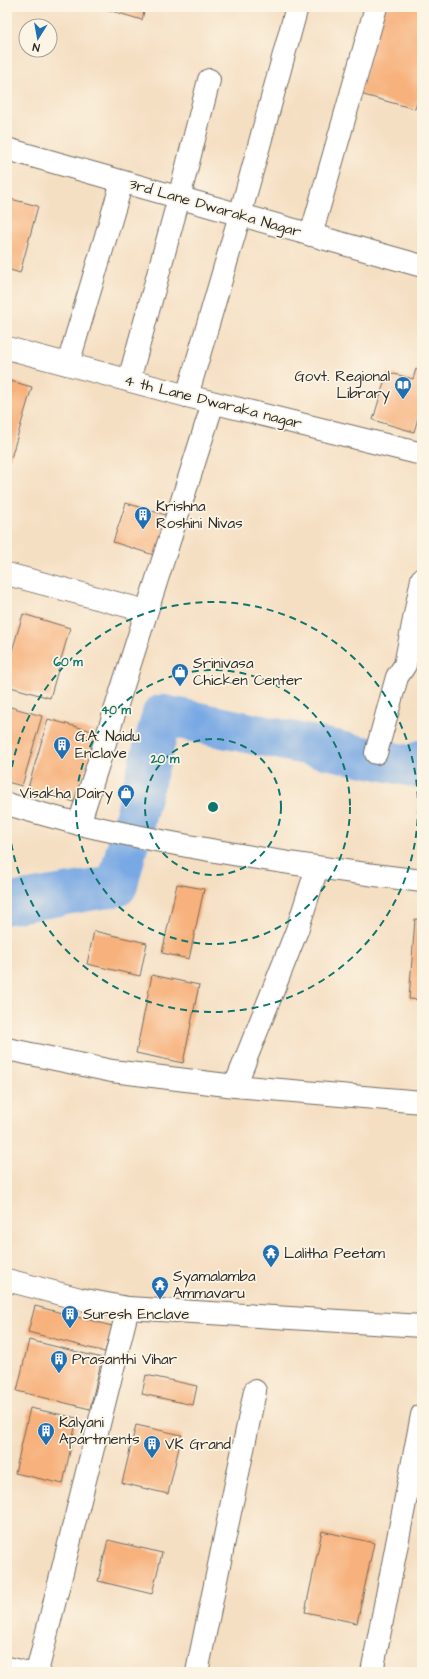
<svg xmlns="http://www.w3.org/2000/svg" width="429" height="1679" font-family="'Architects Daughter',sans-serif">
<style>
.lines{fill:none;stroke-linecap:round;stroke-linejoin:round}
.river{stroke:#79a9e4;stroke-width:41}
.building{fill:#f7b17b}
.street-casing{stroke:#726a60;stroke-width:24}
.path{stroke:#726a60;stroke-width:2.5;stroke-dasharray:3 3;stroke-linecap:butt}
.street{stroke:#fff;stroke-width:22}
.ring{fill:none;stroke:#0f766e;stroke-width:2;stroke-dasharray:7 5}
.labels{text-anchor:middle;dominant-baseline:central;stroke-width:3.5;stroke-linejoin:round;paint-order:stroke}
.street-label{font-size:15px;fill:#2b2b2b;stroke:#fcf5e5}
.poi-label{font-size:15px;fill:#2b2b2b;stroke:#fcf5e5;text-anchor:start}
.centre{fill:#0f766e;stroke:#fcf5e5;stroke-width:2}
.ring-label{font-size:12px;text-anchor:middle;font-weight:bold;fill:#0f766e;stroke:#fcf5e5;stroke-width:3.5;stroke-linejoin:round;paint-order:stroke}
</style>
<rect width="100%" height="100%" fill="#fcf5e5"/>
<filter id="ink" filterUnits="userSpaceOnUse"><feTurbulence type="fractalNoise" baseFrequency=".025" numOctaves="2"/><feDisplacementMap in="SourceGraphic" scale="8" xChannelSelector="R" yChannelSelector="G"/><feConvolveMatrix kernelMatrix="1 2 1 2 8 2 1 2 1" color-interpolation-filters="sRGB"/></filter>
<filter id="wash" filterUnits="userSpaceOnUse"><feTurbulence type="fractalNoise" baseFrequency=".012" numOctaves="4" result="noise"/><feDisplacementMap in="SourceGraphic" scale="16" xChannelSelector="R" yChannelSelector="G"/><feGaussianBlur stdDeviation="0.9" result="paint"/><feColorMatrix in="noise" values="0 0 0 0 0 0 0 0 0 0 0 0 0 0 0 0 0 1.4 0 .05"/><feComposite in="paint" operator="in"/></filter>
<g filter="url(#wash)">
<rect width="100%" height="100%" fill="#f5dfc3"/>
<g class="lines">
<path class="river" d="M7,904L117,886L162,715L415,767L422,760"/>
</g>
<g id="blocks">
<g class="building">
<path d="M99,7H145L142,20Z"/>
<path d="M384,7H422V85L415,109L360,94Z"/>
<path d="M7,198L38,206L20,273L7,269Z"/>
<path d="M416,369L422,371V404L414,432L373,420L387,372L413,379Z"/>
<path d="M7,380L32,387L11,458L7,456Z"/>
<path d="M126,503L172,517L160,557L113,542Z"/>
<path d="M23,614L70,628L50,698L7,686V668Z"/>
<path d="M7,706L42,716L22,786L7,782Z"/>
<path d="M48,719L96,732L75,802L28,788Z"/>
<path d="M177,884L204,889L189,959L162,953Z"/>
<path d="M415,919L422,920V1000L409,999Z"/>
<path d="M94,931L147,943L140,976L87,964Z"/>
<path d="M152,975L199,985L183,1063L136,1053Z"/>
<path d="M35,1306L112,1326L105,1352L28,1332Z"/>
<path d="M29,1340L102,1358L90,1409L17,1391Z"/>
<path d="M146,1375L197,1386L193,1405L142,1394Z"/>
<path d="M30,1408L77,1418L63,1484L15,1473Z"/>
<path d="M136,1425L182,1435L168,1494L122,1483Z"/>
<path d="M322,1531L374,1543L357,1623L305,1612Z"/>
<path d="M108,1540L162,1553L152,1594L98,1581Z"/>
</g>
</g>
</g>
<g filter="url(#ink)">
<use href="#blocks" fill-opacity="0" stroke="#726a60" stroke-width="1"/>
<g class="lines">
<defs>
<g id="street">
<path d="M7,149L422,266"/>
<path d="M311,235L376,7"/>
<path d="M7,348L187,396L422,454"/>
<path d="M68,364L122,182"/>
<path d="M129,380L179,198L209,80"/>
<path d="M187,396L240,215L297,7"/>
<path d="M7,574L146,611"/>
<path d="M376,753L397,677L405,665L422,579"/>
<path d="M7,804C31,811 56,818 80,824C193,850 308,867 422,881"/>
<path d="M79,824L213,403"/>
<path d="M7,1049L112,1071L235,1086L422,1102"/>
<path d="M235,1086L297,930L317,868"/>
<path d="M7,1280L80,1299L128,1308L422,1326"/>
<path d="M7,1668L23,1672"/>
<path d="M37,1672L128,1308"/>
<path d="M197,1672L255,1391"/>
<path d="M372,1672L422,1415"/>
</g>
</defs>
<use href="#street" class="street-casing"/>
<path class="path" d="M419,363L422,364"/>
<use href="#street" class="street"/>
</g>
</g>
<g class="ring">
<circle cx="213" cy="807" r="68"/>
<circle cx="213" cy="807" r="137"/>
<circle cx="213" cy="807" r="205"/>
</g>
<defs>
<symbol id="library-pin" viewBox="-11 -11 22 30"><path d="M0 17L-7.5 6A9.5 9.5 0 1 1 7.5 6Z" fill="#1f6fb2" stroke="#fcf5e5"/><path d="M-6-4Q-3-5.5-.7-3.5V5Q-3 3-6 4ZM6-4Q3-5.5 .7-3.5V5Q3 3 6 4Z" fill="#fff"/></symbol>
<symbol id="building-pin" viewBox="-11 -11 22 30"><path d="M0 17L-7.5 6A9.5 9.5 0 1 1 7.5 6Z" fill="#1f6fb2" stroke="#fcf5e5"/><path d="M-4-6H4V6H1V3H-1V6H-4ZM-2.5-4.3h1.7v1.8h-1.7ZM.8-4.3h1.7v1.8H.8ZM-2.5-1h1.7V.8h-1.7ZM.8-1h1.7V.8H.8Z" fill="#fff"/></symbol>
<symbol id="shop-pin" viewBox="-11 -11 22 30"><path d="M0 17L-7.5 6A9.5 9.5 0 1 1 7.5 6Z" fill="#1f6fb2" stroke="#fcf5e5"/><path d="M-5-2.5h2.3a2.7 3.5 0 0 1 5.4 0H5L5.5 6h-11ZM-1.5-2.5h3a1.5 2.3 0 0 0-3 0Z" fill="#fff"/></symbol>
<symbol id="temple-pin" viewBox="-11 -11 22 30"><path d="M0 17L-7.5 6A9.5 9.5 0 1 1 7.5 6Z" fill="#1f6fb2" stroke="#fcf5e5"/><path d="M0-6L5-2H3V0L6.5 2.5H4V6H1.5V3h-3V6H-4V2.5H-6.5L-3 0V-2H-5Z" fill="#fff"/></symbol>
</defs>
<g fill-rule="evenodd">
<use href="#library-pin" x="393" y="375" width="20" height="27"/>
<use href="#building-pin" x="133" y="505" width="20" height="27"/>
<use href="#shop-pin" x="170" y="662" width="20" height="27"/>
<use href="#building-pin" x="52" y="735" width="20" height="27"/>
<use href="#shop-pin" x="116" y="783" width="20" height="27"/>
<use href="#temple-pin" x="261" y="1243" width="20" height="27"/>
<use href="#temple-pin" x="150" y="1275" width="20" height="27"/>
<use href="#building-pin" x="60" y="1304" width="20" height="27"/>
<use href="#building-pin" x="49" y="1349" width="20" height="27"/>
<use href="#building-pin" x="36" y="1421" width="20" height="27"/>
<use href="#building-pin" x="142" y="1434" width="20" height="27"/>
</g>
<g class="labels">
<g class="street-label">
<text transform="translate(215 208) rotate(16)">3rd Lane Dwaraka Nagar</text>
<text transform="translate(213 402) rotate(14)">4 th Lane Dwaraka nagar</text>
</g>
<g class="poi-label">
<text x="390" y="376" text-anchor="end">Govt. Regional<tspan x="390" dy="17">Library</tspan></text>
<text x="156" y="506">Krishna<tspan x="156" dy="17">Roshini Nivas</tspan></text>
<text x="193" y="663">Srinivasa<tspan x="193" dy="17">Chicken Center</tspan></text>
<text x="75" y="736">G.A. Naidu<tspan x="75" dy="17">Enclave</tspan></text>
<text x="113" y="793" text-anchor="end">Visakha Dairy</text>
<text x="284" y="1253">Lalitha Peetam</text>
<text x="173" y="1276">Syamalamba<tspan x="173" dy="17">Ammavaru</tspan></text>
<text x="83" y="1314">Suresh Enclave</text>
<text x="72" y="1359">Prasanthi Vihar</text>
<text x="59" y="1422">Kalyani<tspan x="59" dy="17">Apartments</tspan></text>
<text x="165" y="1444">VK Grand</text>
</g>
</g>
<circle cx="213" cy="807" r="6" class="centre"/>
<g class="ring-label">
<text x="68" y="666">60 m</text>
<text x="116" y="714">40 m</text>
<text x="165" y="763">20 m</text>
</g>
<rect width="429" height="1679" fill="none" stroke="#fcf5e5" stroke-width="24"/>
<g transform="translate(38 38) rotate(191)"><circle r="19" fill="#fcf5e5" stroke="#a8a49b"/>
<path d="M0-3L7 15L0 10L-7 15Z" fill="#1f6fb2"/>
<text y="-6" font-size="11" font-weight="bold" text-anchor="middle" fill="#2b2b2b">N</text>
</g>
</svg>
